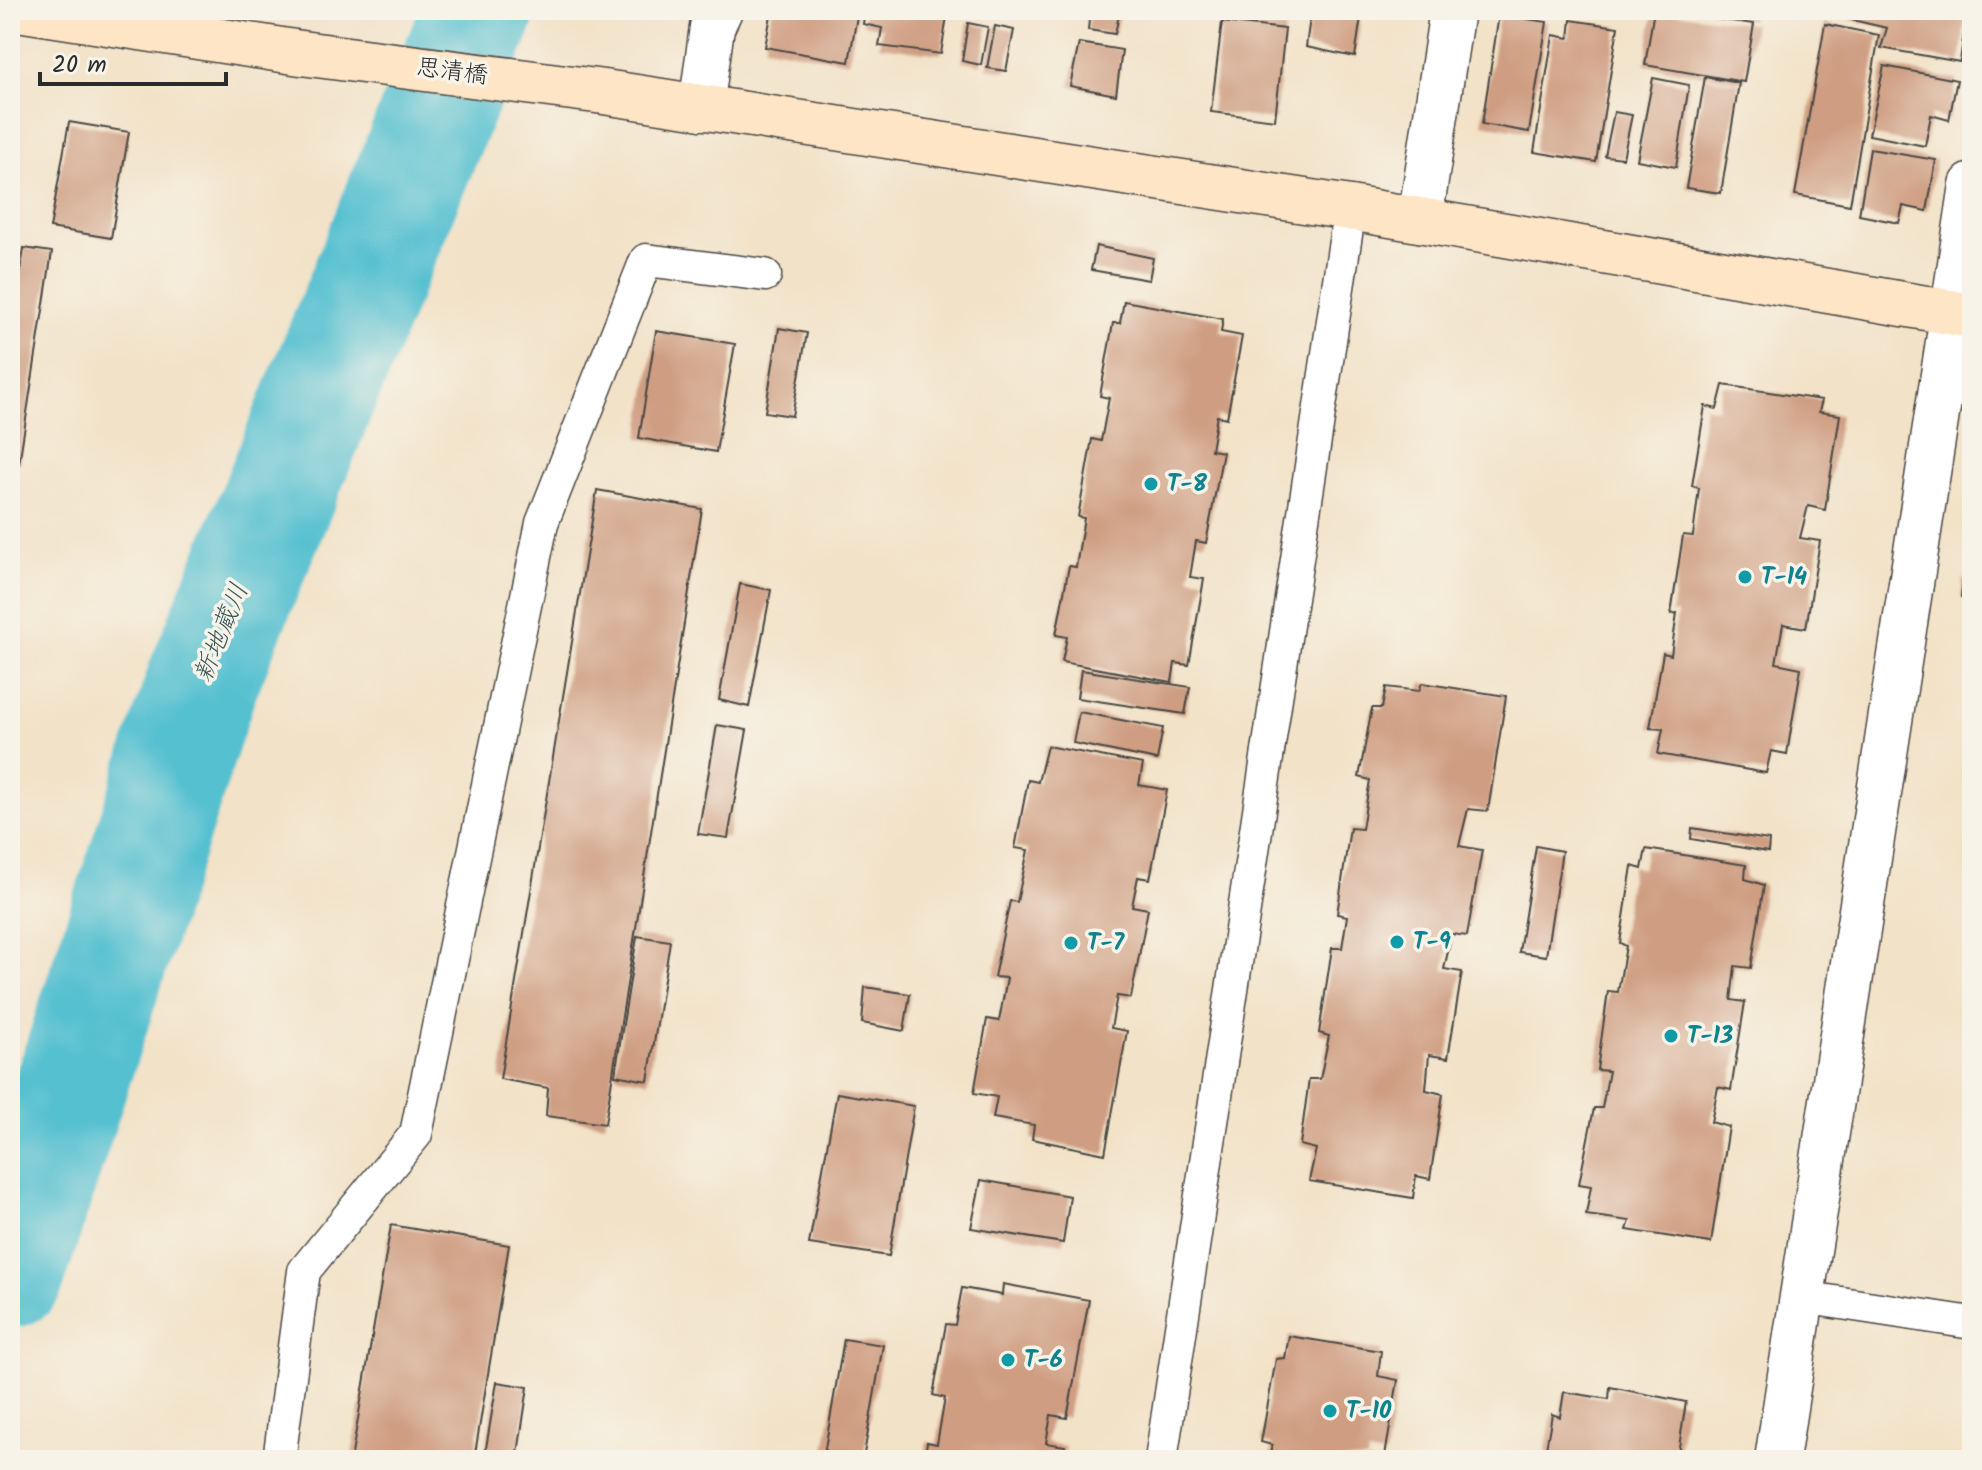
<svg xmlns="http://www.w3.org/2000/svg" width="1982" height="1470" font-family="Kalam,'Klee One',sans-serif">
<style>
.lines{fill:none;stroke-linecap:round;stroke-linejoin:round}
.river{stroke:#55c0d0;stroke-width:112}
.building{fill:#cf9e82}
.lane-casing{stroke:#494643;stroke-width:35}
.street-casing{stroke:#494643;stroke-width:47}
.secondary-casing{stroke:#494643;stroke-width:47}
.lane{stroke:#fff;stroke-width:32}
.street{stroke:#fff;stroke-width:44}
.secondary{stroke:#fde5c5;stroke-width:44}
.culture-dot{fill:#0f9aa8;stroke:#f7f3e8;stroke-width:3}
.labels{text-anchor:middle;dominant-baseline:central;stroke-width:7;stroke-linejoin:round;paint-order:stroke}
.street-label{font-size:24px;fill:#2b2b2b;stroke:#f7f3e8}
.culture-label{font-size:24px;font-weight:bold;fill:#0d838f;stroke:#f7f3e8;text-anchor:start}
.water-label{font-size:26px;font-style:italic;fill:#38585d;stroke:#f7f3e8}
</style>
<rect width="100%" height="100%" fill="#f7f3e8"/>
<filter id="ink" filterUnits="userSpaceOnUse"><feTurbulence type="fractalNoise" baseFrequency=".0125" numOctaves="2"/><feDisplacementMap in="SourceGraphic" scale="16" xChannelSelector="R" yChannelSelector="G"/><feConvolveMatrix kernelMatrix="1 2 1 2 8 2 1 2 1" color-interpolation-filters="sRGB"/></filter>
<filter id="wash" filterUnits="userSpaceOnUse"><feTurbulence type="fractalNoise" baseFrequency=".006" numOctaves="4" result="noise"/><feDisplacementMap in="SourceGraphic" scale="32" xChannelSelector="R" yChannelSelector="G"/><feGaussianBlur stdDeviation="1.8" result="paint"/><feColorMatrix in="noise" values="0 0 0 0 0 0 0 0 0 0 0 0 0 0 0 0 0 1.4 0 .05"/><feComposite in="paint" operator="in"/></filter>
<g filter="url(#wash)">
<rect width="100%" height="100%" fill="#f2e2c8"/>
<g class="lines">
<path class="river" d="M10,1272L202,682L479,10"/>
</g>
<g id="blocks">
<g class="building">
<path d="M772,10H858L849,62L765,47Z"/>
<path d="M865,10H948L941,54L879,46L882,28L863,24Z"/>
<path d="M1090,10H1120L1115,34L1088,30Z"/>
<path d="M1311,10H1362L1355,57L1306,47Z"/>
<path d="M1654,10L1754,24L1744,82L1645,65Z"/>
<path d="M1708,10H1753L1751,20Z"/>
<path d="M1850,10H1967L1960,62L1881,48L1887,28L1848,19Z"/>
<path d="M1499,15L1547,22L1529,132L1482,124Z"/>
<path d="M1571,20L1618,27L1596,162L1534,152L1553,35L1569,38Z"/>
<path d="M1222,22L1285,29L1275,120L1211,112Z"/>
<path d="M968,23L988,27L981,65L962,61Z"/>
<path d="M1825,24L1879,35L1850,205L1795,195Z"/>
<path d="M995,26L1014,30L1006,71L987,68Z"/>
<path d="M1079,43L1122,50L1116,95L1070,86Z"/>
<path d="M1884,66L1957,80L1949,120L1931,115L1925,146L1869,135Z"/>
<path d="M1705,77L1739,83L1721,193L1686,188Z"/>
<path d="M1653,78L1689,85L1676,167L1637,160Z"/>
<path d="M1614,112L1632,115L1623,158L1605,156Z"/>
<path d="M69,122L129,132L111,238L50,228Z"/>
<path d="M1870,149L1936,160L1927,211L1903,206L1899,223L1859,215Z"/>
<path d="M1096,246L1153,258L1149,280L1091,270Z"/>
<path d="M24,248L52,252L19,464L10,463V341Z"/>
<path d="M1124,301L1223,319L1221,332L1242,336L1227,418L1217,416L1211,450L1223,452L1206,543L1196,541L1190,577L1204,579L1189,665L1175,663L1172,682L1062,662L1067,637L1056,635L1069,566L1076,567L1084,518L1078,517L1092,439L1101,441L1109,398L1100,396L1113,323H1120Z"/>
<path d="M779,328L807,333L792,416L765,412Z"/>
<path d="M656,331L735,344L716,452L639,438Z"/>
<path d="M1723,385L1822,400L1819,412L1840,415L1825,510L1808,506L1800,538L1820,541L1806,628L1783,624L1776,663L1801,668L1787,754L1771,751L1766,773L1658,754L1663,729L1650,728L1663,653L1671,655L1677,613L1671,614L1683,535L1693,536L1699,488L1692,486L1705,406L1717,409Z"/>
<path d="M597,490L702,509L605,1124L546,1116L548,1088L500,1079Z"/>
<path d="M1963,579L1972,581V600L1961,597Z"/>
<path d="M740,584L771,590L749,707L719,700Z"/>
<path d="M1081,670L1190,687L1185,714L1077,698Z"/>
<path d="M1422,683L1506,696L1488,811L1468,809L1459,846L1482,850L1467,936L1452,934L1444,969L1462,972L1448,1058L1429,1055L1426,1090L1443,1094L1430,1179L1416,1176L1413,1198L1309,1181L1316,1149L1300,1145L1309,1079H1320L1329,1036L1319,1033L1332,948H1342L1347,916L1337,914L1350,828L1362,829L1370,780L1359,777L1372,708H1382L1386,687L1419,691Z"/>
<path d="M1079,712L1163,728L1157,760L1073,743Z"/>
<path d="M717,725L747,730L728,838L698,834Z"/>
<path d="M1047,746L1143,764L1139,785L1167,790L1150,879L1138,877L1132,906L1148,909L1131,998L1117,996L1111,1028L1127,1031L1105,1154L1032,1139L1034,1125L993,1118L997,1097L974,1093L987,1019L999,1021L1007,978L994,977L1010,901L1017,902L1028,850L1015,848L1028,780L1038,782Z"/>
<path d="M1692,828L1769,840L1768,852L1691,839Z"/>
<path d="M1536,846L1562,851L1546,956L1519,952Z"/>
<path d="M1646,849L1746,865L1745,879L1764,885L1751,968L1735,966L1731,1000L1745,1002L1731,1090L1718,1087L1711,1122L1729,1127L1711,1243L1627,1230L1630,1221L1586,1215L1591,1186L1579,1184L1594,1108H1602L1609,1071L1597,1070L1608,991L1618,992L1626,946L1620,943L1632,866L1642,869Z"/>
<path d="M637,936L670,941L648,1081L615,1075Z"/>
<path d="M865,987L910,994L904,1031L862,1023Z"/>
<path d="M837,1093L914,1106L889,1256L809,1244Z"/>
<path d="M981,1180L1070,1196L1063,1243L971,1228Z"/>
<path d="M391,1225L509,1245L474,1460H351Z"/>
<path d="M1003,1284L1089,1300L1067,1418L1051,1415L1046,1443L1065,1446L1063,1460H924L927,1442L937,1444L945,1398L933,1395L946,1324L955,1325L962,1288L1002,1295Z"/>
<path d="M1289,1336L1381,1351L1378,1376L1398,1380L1385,1456L1368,1453L1367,1460H1269L1272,1445L1261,1442L1276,1359L1285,1358Z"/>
<path d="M844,1339L883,1345L863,1460H823Z"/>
<path d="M497,1382L528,1387L517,1460H484Z"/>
<path d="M1610,1387L1686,1402L1677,1460H1544L1552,1414L1560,1417L1564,1392L1609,1399Z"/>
</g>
</g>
</g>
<g filter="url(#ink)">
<use href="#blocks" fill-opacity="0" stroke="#494643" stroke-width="2"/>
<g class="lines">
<defs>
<g id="lane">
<path d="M1802,1297L1972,1323"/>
<path d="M279,1460L304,1271L416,1134L542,523L646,260L765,275"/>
<path d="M1161,1460L1350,208"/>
</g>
<g id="street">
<path d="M701,108L712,27L720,10"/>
<path d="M1420,220L1452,10"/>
<path d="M1777,1460L1972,185"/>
</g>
<path id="secondary" d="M24,10L301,53L604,92L1350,208L1972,316"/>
</defs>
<use href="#lane" class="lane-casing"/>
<use href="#street" class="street-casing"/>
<use href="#secondary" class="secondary-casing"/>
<use href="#lane" class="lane"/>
<use href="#street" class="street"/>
<use href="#secondary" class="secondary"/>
</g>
</g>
<g class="culture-dot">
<circle cx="1151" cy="484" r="8"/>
<circle cx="1745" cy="577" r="8"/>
<circle cx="1397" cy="942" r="8"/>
<circle cx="1071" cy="943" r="8"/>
<circle cx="1671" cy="1036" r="8"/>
<circle cx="1008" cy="1360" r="8"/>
<circle cx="1330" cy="1411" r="8"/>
</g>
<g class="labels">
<g class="street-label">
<text transform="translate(452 72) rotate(7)">思清橋</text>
</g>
<g class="culture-label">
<text x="1167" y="484">T-8</text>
<text x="1761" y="577">T-14</text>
<text x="1413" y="942">T-9</text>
<text x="1087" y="943">T-7</text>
<text x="1687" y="1036">T-13</text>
<text x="1024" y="1360">T-6</text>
<text x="1346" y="1411">T-10</text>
</g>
<g class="water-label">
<text transform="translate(222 633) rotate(-68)">新地蔵川</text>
</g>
</g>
<rect width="1982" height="1470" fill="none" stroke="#f7f3e8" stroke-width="40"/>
<path d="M40 72v12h186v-12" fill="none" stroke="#2b2b2b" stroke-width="4"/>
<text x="52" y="72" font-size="24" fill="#2b2b2b" stroke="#f7f3e8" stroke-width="6" paint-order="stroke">20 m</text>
</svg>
